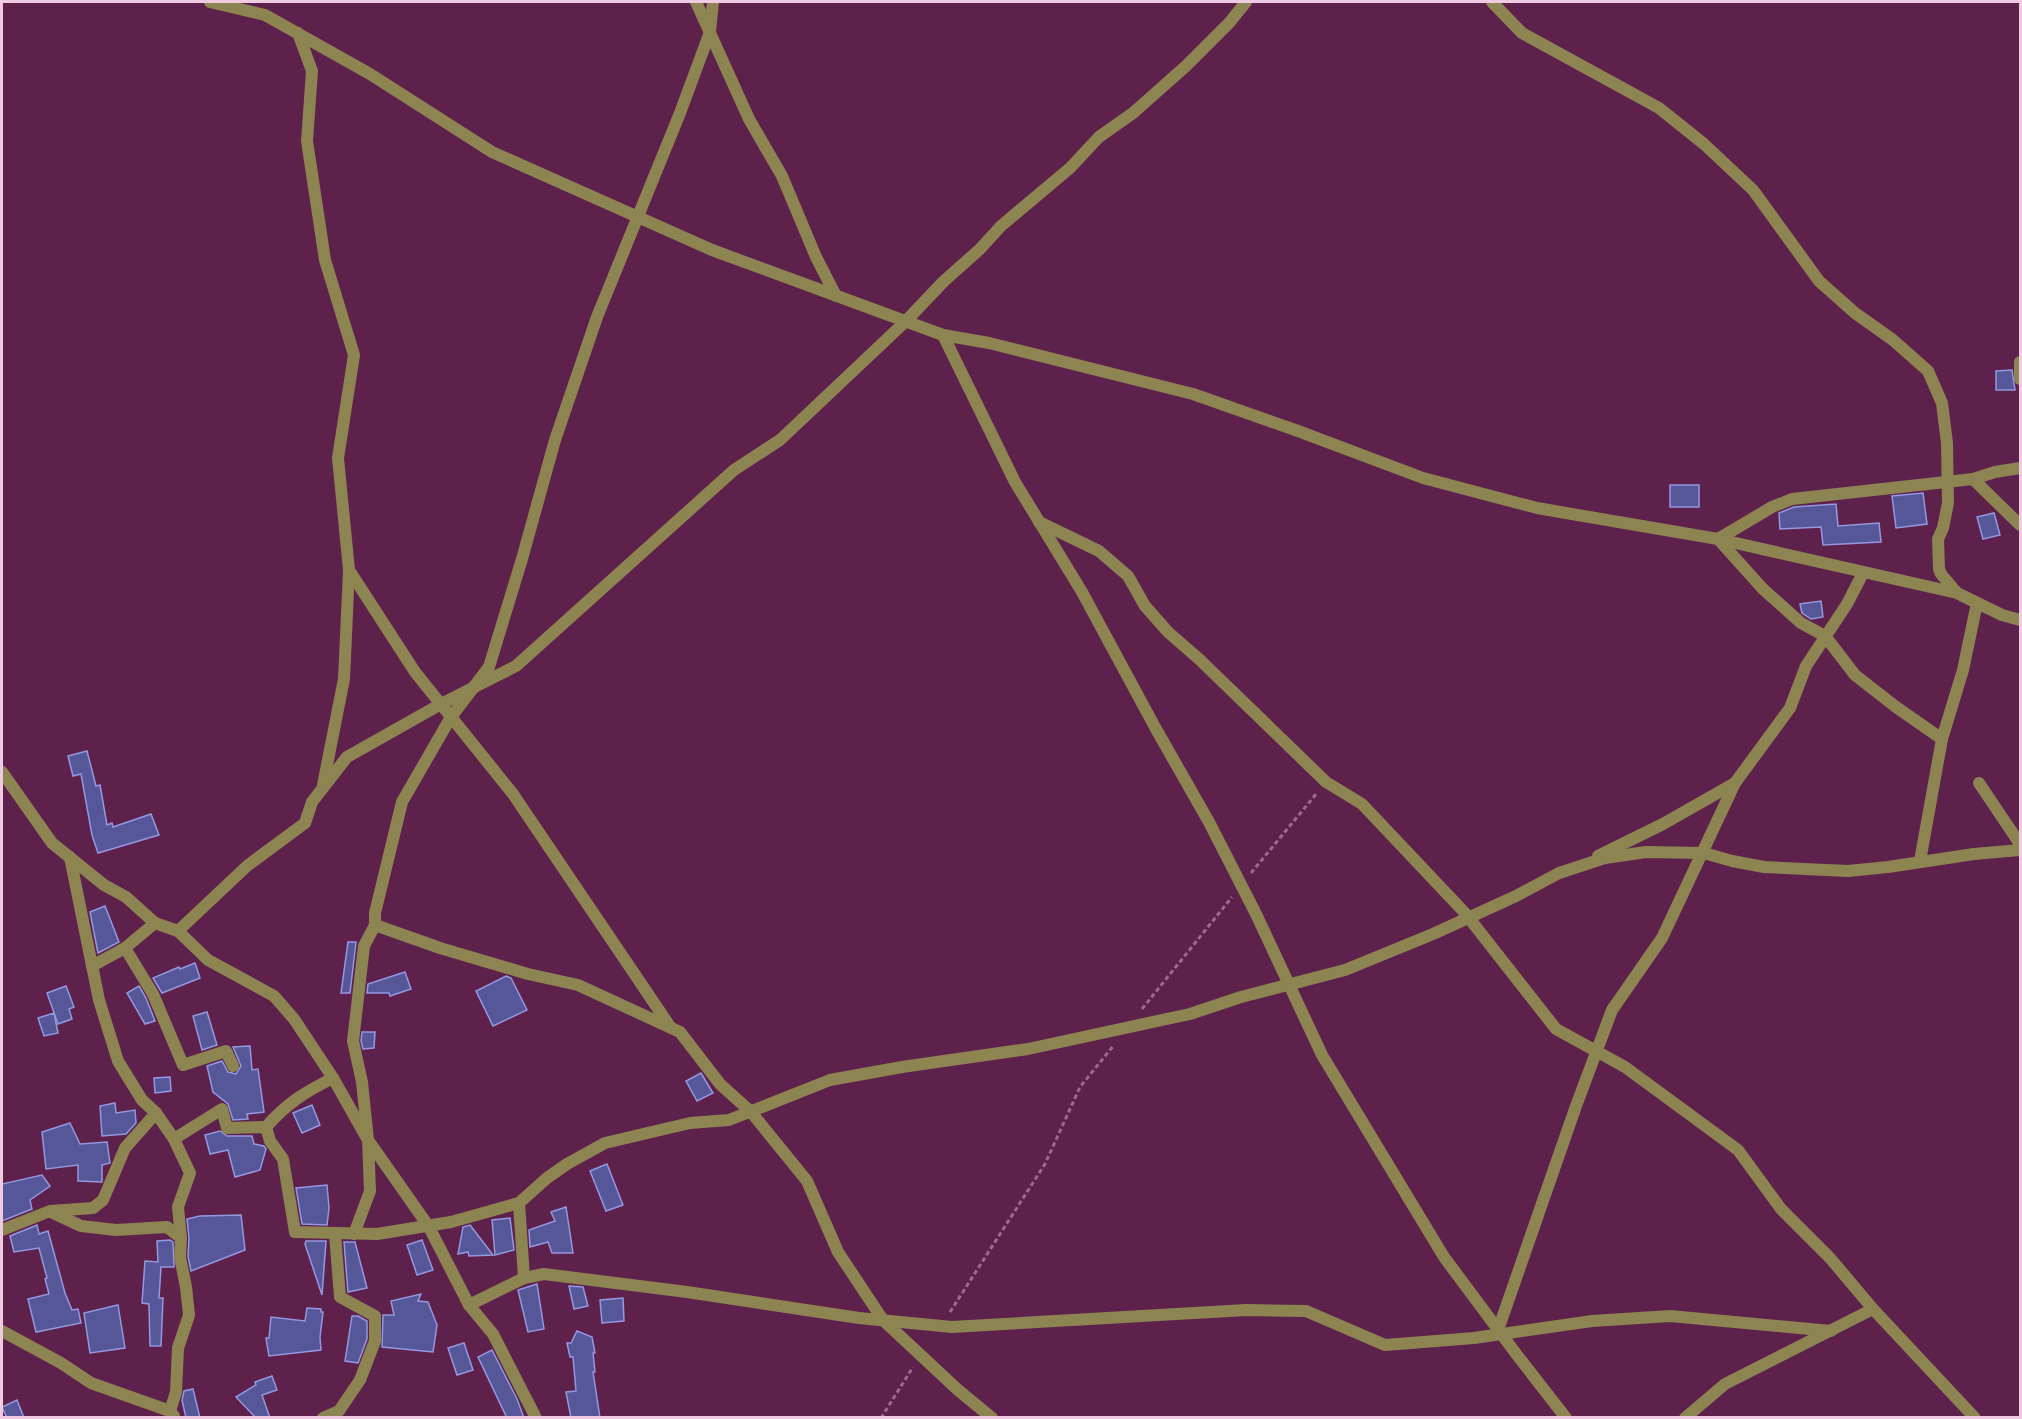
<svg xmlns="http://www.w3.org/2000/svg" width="2022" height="1419" font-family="'Titillium Web',sans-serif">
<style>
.building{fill:#555798;stroke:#9498e0;stroke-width:1.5}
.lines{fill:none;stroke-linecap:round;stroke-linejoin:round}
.path{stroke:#9d6a8c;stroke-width:3;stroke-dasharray:4.5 3;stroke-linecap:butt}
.minor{stroke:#8d8551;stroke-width:12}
.tertiary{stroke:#8d8551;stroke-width:12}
</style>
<rect width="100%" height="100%" fill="#5e214c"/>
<g class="building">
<path d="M2012,370L2015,390H1996V371Z"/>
<rect x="1670" y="485" width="29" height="22"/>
<path d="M1923,493L1927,524L1896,528L1892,496Z"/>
<path d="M1836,504L1838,526L1879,523L1881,542L1823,545L1821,527L1780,529L1779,513L1794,507Z"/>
<path d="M1994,513L2000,535L1983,539L1977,517Z"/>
<path d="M1821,601L1823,617L1811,619L1802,613L1800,604Z"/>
<path d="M87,751L96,786L100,785L107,825L112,823L113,827L151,814L159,835L98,853L92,835L81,774L73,776L68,756Z"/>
<path d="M105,906L119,942L98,953L90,912Z"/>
<path d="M348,942H356L350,993H341Z"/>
<path d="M195,963L200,978L162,993L153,978L179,967L180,969Z"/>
<path d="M405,972L411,989L390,996L389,993H367L368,984Z"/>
<path d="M506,976L511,978L527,1010L493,1026L476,991Z"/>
<path d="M66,986L74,1007L69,1009L72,1019L58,1024L47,993Z"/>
<path d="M139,986L146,998L155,1021L145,1024L127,993Z"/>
<path d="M207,1012L217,1045L202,1050L193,1016Z"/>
<path d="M54,1013L58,1033L44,1036L38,1018Z"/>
<path d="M362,1032H375L374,1048L363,1049L361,1041Z"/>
<path d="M250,1046L252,1070L258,1069L264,1112L247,1114L248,1119L233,1120L228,1104L213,1092L207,1066L222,1061L228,1072L236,1074L241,1066L233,1047Z"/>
<path d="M701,1073L713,1093L697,1101L686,1081Z"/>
<path d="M170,1077L171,1091L155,1093L154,1078Z"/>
<path d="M115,1103L116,1113L135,1110L136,1123L126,1134L102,1136L100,1106Z"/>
<path d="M312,1105L320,1125L302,1133L293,1113Z"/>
<path d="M70,1123L80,1144L107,1142L110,1163L102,1165V1182L78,1181V1165L46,1169L42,1132Z"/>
<path d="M220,1131L227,1136H252L254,1144L264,1146L266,1149L260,1170L235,1177L228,1150L210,1154L205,1135Z"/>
<path d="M607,1164L623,1205L606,1211L590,1171Z"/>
<path d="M42,1175L50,1186L30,1200L32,1209L2,1221V1184Z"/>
<path d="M327,1185L329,1208L327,1225L302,1224L296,1188Z"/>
<path d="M566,1207L573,1253H552L548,1242L530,1247L529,1230L555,1221L551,1212Z"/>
<path d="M241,1215L245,1250L191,1271L188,1256L189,1238L187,1219L200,1216Z"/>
<path d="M510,1218L514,1250L495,1255L492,1220Z"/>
<path d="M37,1225L39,1234L48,1231L65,1293L72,1310L78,1309L81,1323L36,1332L28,1299L49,1294L45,1279L47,1278L39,1248L14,1252L10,1236Z"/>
<path d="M470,1225L493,1255L469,1256L468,1252L458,1254L463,1227Z"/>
<path d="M170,1240L173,1242L174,1267H161L159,1298H163L161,1346H150L149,1304L142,1303L145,1261L158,1262L157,1241Z"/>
<path d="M422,1240L433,1270L417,1275L407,1245Z"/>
<path d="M306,1241H326L322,1295L305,1244Z"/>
<path d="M344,1242H355L367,1288L348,1292Z"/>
<path d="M537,1284L544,1329L528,1332L518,1290Z"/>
<path d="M569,1286L583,1287L588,1306L574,1309Z"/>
<path d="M421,1294L418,1301L428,1302L437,1325L433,1352L382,1347L383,1315H394L391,1301Z"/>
<path d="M623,1298L624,1321L602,1323L600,1300Z"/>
<path d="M118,1305L125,1348L90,1353L84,1313Z"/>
<path d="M307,1308L321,1309V1312H323L320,1337L321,1350L269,1356L266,1338H269L271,1317L305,1321Z"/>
<path d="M352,1316H358L367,1321V1339L358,1363L345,1361Z"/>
<path d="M577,1331L592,1337L595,1353H593L595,1372H593L600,1418H571L566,1392L576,1391L573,1357H570L567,1343H571Z"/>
<path d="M464,1343L473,1370L457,1375L448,1348Z"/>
<path d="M492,1350L517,1399L524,1418H507L478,1357Z"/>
<path d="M272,1376L277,1390L262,1395L270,1418H256L236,1397L256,1385L255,1382Z"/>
<path d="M193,1389L200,1418H186L182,1400L184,1391Z"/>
<path d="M17,1400L24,1418H7L2,1407Z"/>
</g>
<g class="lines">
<g class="path">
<path d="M1251,873L1317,793"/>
<path d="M1142,1009L1232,897"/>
<path d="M950,1312L1045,1164L1080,1087L1114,1045"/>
<path d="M881,1418L913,1367"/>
</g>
<g class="minor">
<path d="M696,2L749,119L782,176L816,257L836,296"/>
<path d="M713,2L710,32L680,113L597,317L555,440L522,559L489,667L451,717L402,802L375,913V925L440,948L528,974L578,985L680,1032L720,1084L751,1112L807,1181L838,1252L883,1320L958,1390L992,1418"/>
<path d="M1492,2L1522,33L1659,108L1704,144L1753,190L1819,281L1855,313L1893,340L1928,371L1942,403L1947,443L1948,503L1943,528L1938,539L1939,569L1941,574L1957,593"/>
<path d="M298,33L312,71L307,141L325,260L354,355L338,458L349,570L344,679L323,785"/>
<path d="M2020,362V379"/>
<path d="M1973,479L2020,525"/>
<path d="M1039,522L1099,551L1128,576L1145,606L1168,632L1199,659L1326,782L1362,804L1465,913L1556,1029L1625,1067L1738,1150L1781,1209L1830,1258L1873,1309L1975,1418"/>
<path d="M349,570L415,672L513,794L671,1028"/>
<path d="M1942,739L1896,707L1855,675L1825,636L1801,623L1763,589L1718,539L1772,507L1792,499L1973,479L1995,472L2020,468"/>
<path d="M2,772L52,843L104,885L126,897L155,923L178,931L208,960L274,996L294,1019L333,1078L368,1140L429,1227L469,1305L493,1334L536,1418"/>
<path d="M1979,783L2020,844"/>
<path d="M1598,856L1663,824L1735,783"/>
<path d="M70,857L99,1000L118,1061L142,1100L156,1113L174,1139L190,1173L178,1207L181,1238L180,1257L186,1287L189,1315L178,1348L176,1392L170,1411"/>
<path d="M1920,861L1942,739L1963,670L1977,603"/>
<path d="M178,931L247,866L305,823L312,802L347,757L441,704L516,666L734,470L780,440L906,321L943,282L980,249L1001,226L1070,168L1099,137L1133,113L1186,66L1229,23L1246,2"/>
<path d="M125,948L153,994L183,1065L226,1051L233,1066"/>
<path d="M92,966L125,948L155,923"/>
<path d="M266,1127C287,1103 305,1092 333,1078"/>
<path d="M174,1139L222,1109L227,1128L266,1127L270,1141L283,1159L295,1232L377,1234L451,1222L519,1203L547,1178L567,1164L605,1143L690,1123L729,1120L830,1080L902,1067L1028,1049L1190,1014L1241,997L1345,970L1433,934L1516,896L1559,873L1605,858L1646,852L1704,853L1732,861L1764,867L1848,871L1888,867L1974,854L2020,850"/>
<path d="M519,1203L524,1278"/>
<path d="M51,1212L81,1226L116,1230L167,1227L181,1238"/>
<path d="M2,1230L50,1211L93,1208L103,1200L125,1148L156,1113"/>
<path d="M354,1234L370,1191L368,1140L362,1082L353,1041L364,946L375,925"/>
<path d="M469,1305L524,1278L544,1274L687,1292L859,1318L952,1327L1246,1310L1306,1311L1385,1345L1474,1338L1592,1321L1670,1316L1831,1331"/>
<path d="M1498,1330L1576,1106L1612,1010L1662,938L1735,783L1790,708L1806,666L1847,604L1863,573"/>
<path d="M2,1331L61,1363L91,1383L170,1411L174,1416"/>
<path d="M323,1418L339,1411L360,1380L375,1341V1316L340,1297L335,1234"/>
<path d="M1685,1418L1725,1384L1873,1309"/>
</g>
<g class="tertiary">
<path d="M210,2L265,15L370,74L492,152L712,250L943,335L989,343L1193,394L1298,431L1423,478L1537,508L1718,539L1957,593L2002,615L2020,620"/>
<path d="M943,335L1015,482L1082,592L1156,729L1209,822L1256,914L1322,1055L1444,1257L1517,1355L1566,1418"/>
</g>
</g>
<rect width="2022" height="1419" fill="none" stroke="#efcae1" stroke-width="6"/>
</svg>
